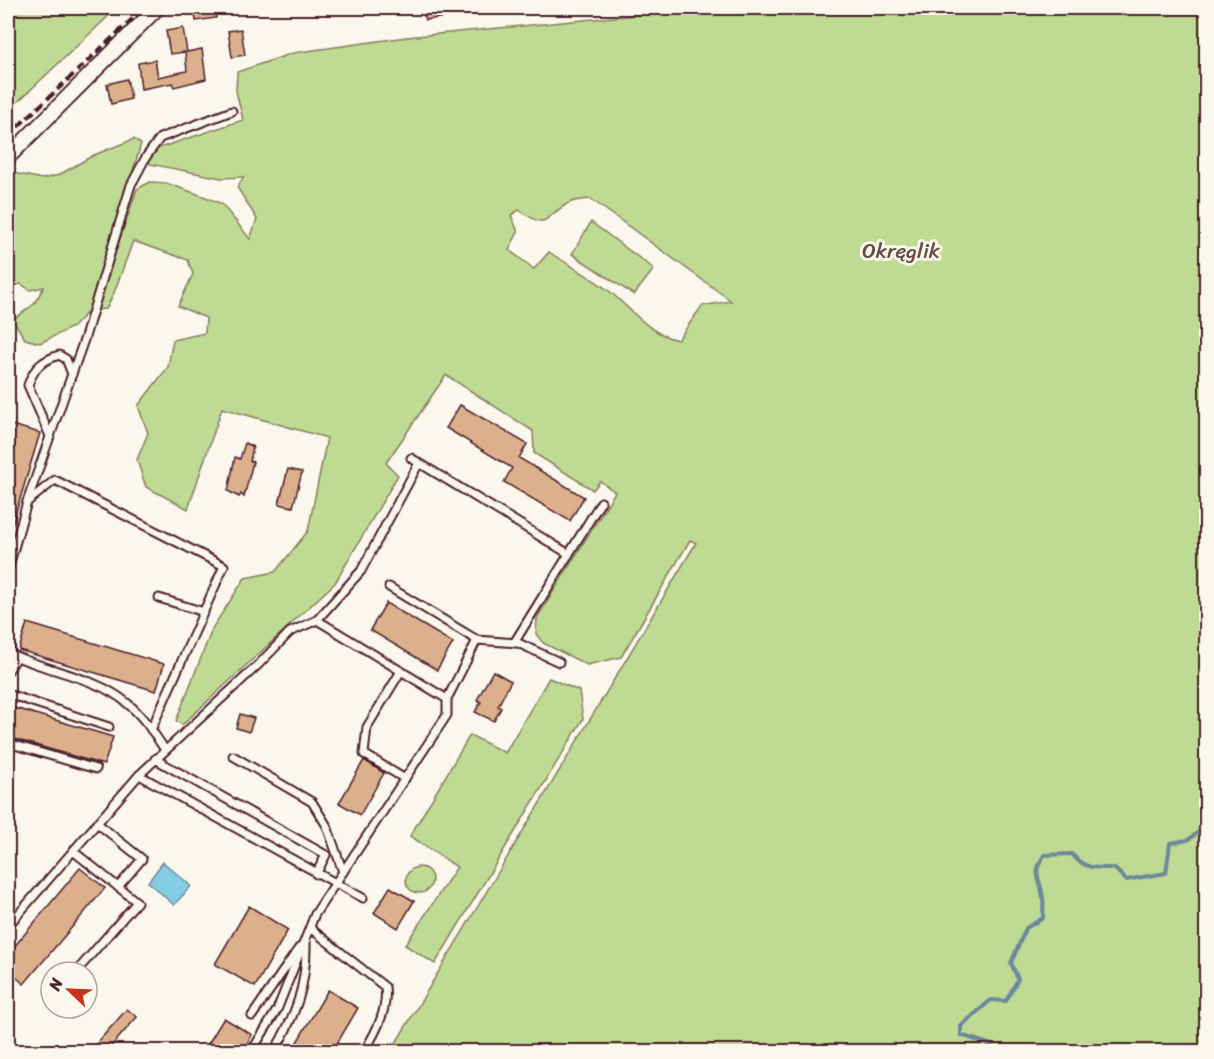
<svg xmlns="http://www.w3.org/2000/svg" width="1214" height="1059" font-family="Sriracha,sans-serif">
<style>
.green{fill:#bfdb93;stroke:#847d5f;stroke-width:1.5;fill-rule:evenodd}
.water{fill:#84cee5;stroke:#6d889b;stroke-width:1.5}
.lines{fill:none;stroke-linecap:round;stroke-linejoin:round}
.stream{stroke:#6d889b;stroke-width:4}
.building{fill:#dcb08d;stroke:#4a1f2b;stroke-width:1.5}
.lane-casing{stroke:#4a1f2b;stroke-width:11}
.street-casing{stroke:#4a1f2b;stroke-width:18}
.lane{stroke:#fbf7ec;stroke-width:7}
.street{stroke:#fbf7ec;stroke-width:14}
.rail{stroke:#4a1f2b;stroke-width:4;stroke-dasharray:9 4.5;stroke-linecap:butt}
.labels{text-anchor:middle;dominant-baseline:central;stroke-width:6;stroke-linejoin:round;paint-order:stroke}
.park-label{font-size:21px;fill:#674e45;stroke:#fbf7ec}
</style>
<rect width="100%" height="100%" fill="#fbf7ec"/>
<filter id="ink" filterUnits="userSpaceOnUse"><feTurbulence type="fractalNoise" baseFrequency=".0167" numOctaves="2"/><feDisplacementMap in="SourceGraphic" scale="12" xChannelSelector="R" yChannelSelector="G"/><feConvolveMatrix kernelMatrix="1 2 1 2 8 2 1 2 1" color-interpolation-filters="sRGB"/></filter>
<g filter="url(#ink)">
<g class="green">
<path d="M8,8H117L8,111Z"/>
<path d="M707,8H1206V1051H391L696,543L690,540L621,657L587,665L543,643L536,634L537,618L615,492L600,481L593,490L534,453L533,431L446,375L386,463L398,475L335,583L182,725L176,721L213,627L245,578L275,572L308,531L327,438L222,408L188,509L146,487L137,460L148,433L138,406L168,367L173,340L205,333L206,318L178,306L193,274L188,260L133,241L114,293L106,309L96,310L137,189L150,182L166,183L206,197L222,204L250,239L257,219L237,187L244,177L221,178L150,164V151L243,120L236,91L237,72L293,53L407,37ZM591,199L730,300L731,301L702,306L678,340C652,335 634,313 615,296C596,279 570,266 549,252L534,269L509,250L518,232L511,215L519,210C549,231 542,218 567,204C573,200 584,200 591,199Z"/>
<path d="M134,139L141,144L92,307L73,327L40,343L25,339L13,320L34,304L44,287L30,290L21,284L8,287V177L14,173L42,179L59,175L94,155Z"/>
<path d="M591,222L654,269L634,295L572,254Z"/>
<path d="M549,678L579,691L583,719L435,964L405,945L457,867L410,836L470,735L505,753Z"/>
<circle cx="419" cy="880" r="13"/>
</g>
<path class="water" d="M163,862L191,886L174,905L148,882Z"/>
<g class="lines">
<path class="stream" d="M994,1052L989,1044L961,1035V1026L991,1000L1006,1001L1018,979L1011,963L1026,928L1043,918C1043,911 1044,904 1043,898C1041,877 1031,877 1044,855L1072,854C1083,869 1096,868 1114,868L1126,880L1166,873L1170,843L1188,840L1206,826"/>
</g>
<g class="building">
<path d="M194,8H214L216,18L196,21Z"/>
<path d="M423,8H452L453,16L425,20Z"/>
<path d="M183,28L187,52L202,49L206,79L174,87L172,83L141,89L138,63L155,60L158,77L187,71L185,52L170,54L166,31Z"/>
<path d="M241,29L245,55L232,57L228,31Z"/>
<path d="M127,79L131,99L111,104L107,84Z"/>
<path d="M460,405L527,444L519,458L584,497L570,521L504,482L512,468L446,428Z"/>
<path d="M12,425L40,433L10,532H8V440Z"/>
<path d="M245,443L253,447L250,461L253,462L244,497L241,494L239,497L228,491L235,457L240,459Z"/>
<path d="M288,469L302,472L293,507L279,504Z"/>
<path d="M386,603L453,643L437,670L370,630Z"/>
<path d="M27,623L164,664L156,691L19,650Z"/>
<path d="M493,671L511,681L498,706L501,708L494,721L475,712L481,702L477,700Z"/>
<path d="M8,706L113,737L104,765L8,737Z"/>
<path d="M240,714L254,718L249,732L236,728Z"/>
<path d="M364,760L384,773L360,815L339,803Z"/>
<path d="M80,868L105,888L24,984L8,970V954Z"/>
<path d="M390,887L414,901L398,928L374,913Z"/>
<path d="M249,906L288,930L255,987L215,964Z"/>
<path d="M328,990L358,1008L332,1052H291Z"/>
<path d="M127,1009L137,1017L106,1052H89Z"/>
<path d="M224,1018L252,1035L242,1052H203Z"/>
</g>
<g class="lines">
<defs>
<g id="lane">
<path d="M50,436L28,385C34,368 41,361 59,355L66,359L72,374"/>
<path d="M411,458L569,554"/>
<path d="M27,502L85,337L131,185L146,157L160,138L232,111"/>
<path d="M8,570L27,502L55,480L224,566L151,730"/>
<path d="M389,587L477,640L447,699"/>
<path d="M159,598L204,612"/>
<path d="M317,620L361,571L419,463"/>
<path d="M8,638L11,654C48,672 95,676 127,703C143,716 154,733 165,750"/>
<path d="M477,640L518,643L559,662"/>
<path d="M514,643L601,502"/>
<path d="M8,671L17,657"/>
<path d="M401,671L367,727L364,754L405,779"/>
<path d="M8,694L109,727"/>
<path d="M8,743L96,769"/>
<path d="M233,756L312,802L327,826L343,872"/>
<path d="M155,759L326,855L316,874"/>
<path d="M139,775L363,898"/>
<path d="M97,823L142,859L118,887"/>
<path d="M73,851L137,902L76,972"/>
<path d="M8,926L139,775L258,665L290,632L317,620L447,699V715L315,914L277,1010L251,1052"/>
<path d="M310,928L385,987C388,1010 376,1032 364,1052"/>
<path d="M252,1016L299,948"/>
<path d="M274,1052C296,1014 307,985 306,941"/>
</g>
<path id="street" d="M8,157L157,8"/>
</defs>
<use href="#lane" class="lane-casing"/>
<use href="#street" class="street-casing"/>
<use href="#lane" class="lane"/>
<use href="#street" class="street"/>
<path class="rail" d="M8,136L144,8"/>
</g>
</g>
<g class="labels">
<g class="park-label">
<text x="901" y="251">Okręglik</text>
</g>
</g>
<rect width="1214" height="1059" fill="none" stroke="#fbf7ec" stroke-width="30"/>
<rect x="15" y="15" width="1184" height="1029" fill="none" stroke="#4a1f2b" stroke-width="2" filter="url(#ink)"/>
<g transform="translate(69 990) rotate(293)"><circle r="28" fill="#fbf7ec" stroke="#b4a19f" stroke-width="1.5"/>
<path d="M0-4.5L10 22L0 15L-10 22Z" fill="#c8321e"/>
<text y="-9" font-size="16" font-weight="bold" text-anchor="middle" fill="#4a1f2b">N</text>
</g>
</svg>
